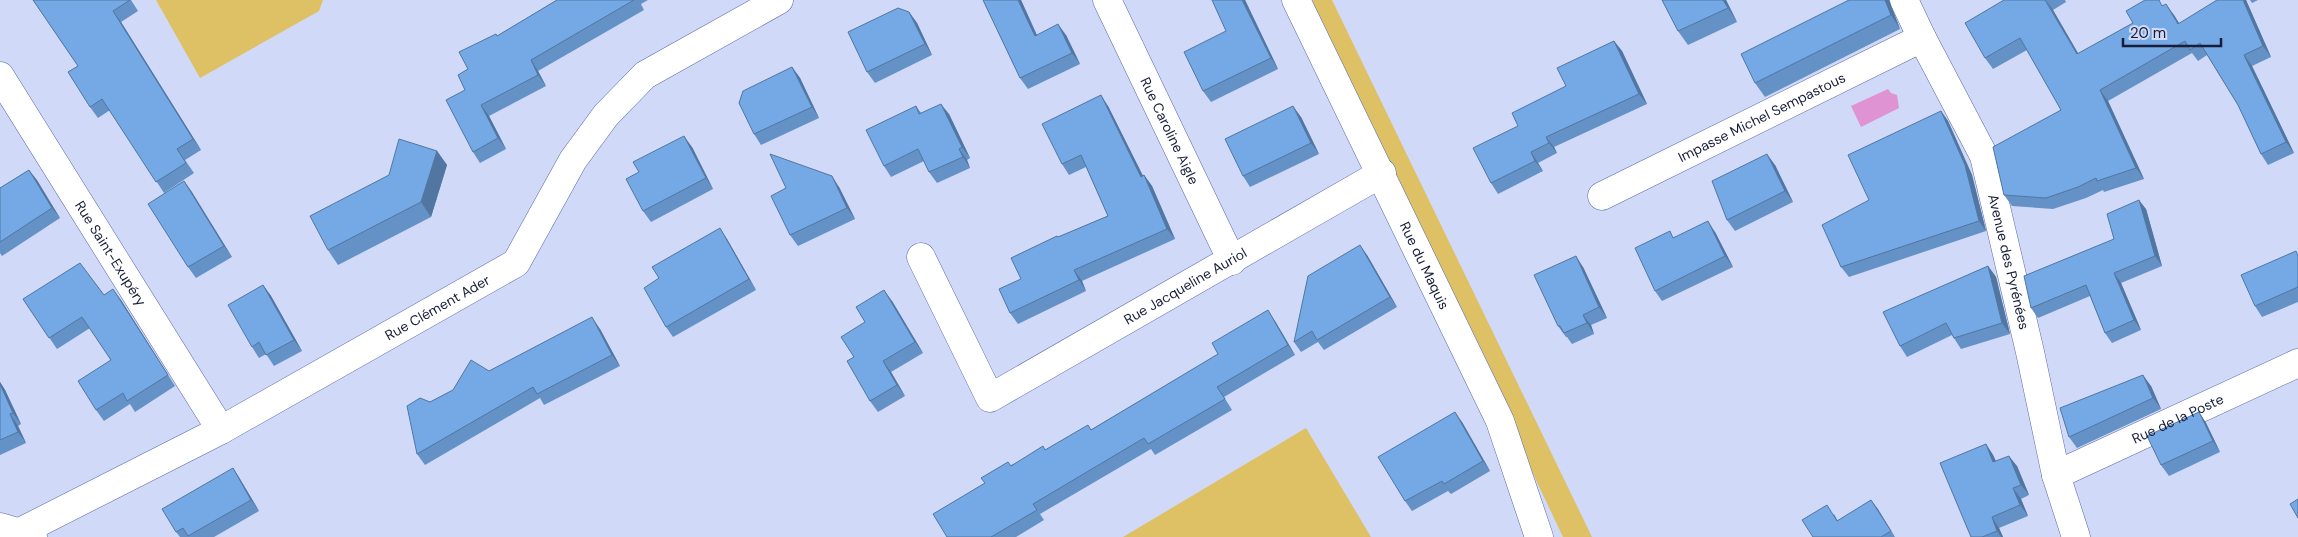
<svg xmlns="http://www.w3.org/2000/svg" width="2298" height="537" font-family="'DM Sans',sans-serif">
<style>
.green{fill:#ddc164}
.water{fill:#e093d3}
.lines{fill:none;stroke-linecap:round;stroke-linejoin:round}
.minor-casing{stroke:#5a68ab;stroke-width:29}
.tertiary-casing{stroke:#5a68ab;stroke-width:29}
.minor{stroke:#fff;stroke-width:28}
.tertiary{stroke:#fff;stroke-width:28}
.wall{fill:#6491c6}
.shaded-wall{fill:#5176a1}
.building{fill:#74a9e6;stroke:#5176a1}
.labels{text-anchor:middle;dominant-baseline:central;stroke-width:5;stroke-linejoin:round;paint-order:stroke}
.street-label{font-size:14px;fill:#181e39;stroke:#d0d9f7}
</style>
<rect width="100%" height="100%" fill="#d0d9f7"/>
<g class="green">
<path d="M156,0H323L319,11L200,78Z"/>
<path d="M1308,0H1332L1592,537H1563Z"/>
<path d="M1306,428L1371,537H1123Z"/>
</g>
<path class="water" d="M1888,89L1891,93L1897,95L1899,108L1861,127L1851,106Z"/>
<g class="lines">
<defs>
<g id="minor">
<path id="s1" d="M1107,0L1232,261"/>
<path id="s2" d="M1296,0L1500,421L1539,537"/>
<path id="s3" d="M0,76L221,430"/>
<path id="s4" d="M1602,196L1922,38"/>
<path id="s5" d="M921,257L990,398L1382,173"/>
<path id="s6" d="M2056,475L2298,363"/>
<path id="s7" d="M20,532L221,430L516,263L573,160L606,115L645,75L779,0"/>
</g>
<g id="tertiary">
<path id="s8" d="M1904,0L1922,38L1984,156L2030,352L2056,475L2076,537"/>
<path d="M0,527L33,537"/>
</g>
</defs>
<use href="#minor" class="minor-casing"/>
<use href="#tertiary" class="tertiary-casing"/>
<use href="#minor" class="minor"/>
<use href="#tertiary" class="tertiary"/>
</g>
<g class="wall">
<path d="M33,0H131L138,11L121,22L201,150L185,160L194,173L164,193L110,110L98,118L90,107L78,66Z"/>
<path d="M557,0H648L641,4L644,10L538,71L546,86L489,116L506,149L480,163L473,152L465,90L468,69L497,36Z"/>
<path d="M983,0H1021L1037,35H1066L1080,64L1028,89L1020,78Z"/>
<path d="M1245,0L1278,69L1211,102L1203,91L1226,31Z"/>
<path d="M1662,0H1726L1737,22L1688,45L1678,31Z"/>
<path d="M1849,0H1889L1900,29L1765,97L1755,83Z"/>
<path d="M2004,0H2065L2066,2L2053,10L2078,54L2133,23L2163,5L2174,15L2179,23L2246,0L2271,57L2252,66L2294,153L2268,165L2261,154L2238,105L2207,55L2198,61L2192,53L2108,101L2144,179L2104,192L2103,190L2086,198L2053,209L2012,206L2004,195L2061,110L2027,50L1993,69L1985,58Z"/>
<path d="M2250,0H2258L2252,3Z"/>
<path d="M909,12L917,23L932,55L875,83L867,72Z"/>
<path d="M1614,41L1622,51L1647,104L1554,147L1557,153L1538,163L1543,171L1498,194L1491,183L1518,126L1566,86Z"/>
<path d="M792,67L800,78L819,118L761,145L754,134Z"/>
<path d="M916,106L921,113L949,114L970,158L967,160L970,168L937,183L929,172L924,161L891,177L884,166Z"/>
<path d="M1108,106L1143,176L1144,175L1152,186L1175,239L1082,281L1086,291L1018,324L1010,313L1021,279L1058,237L1108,216L1086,167L1069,175L1062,164Z"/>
<path d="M1941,111L1948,121L1972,175L1986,231L1849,277L1841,267L1869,200Z"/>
<path d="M1301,117L1319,154L1250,187L1243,176Z"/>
<path d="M692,147L713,189L651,222L643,211Z"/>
<path d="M437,151L447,165L431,217L338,265L328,250Z"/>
<path d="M1775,165L1793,202L1735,231L1727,220Z"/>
<path d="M29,170L60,218L2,256L0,253V188Z"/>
<path d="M184,181L232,257L196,278L188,267Z"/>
<path d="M839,187L855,219L798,246L790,235L786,188Z"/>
<path d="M2146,209L2162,266L2121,283L2141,330L2112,343L2105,333L2090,296L2038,318L2031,308L2114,239Z"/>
<path d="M1715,232L1733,267L1662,301L1655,291L1674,237Z"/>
<path d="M727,239L756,290L673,337L666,327Z"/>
<path d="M1367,255L1397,307L1324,350L1318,342L1301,352L1294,342Z"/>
<path d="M2298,255V302L2262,317L2255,306Z"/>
<path d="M1988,266L1996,277L2010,334L1961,349L1952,335L1907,357L1900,346Z"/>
<path d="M1583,267L1607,318L1591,325L1594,334L1572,344L1567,337H1566L1558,326Z"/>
<path d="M263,285L271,296L302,351L274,366L266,354L259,358L252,347Z"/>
<path d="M104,295L121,300L175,386L135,412L130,404L104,421L96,410L111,360L90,328L57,349L23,299Z"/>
<path d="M892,301L923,353L891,372L905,396L878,412L870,401L854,357L865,322Z"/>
<path d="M1275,321L1295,355L1224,397L1232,410L1155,455L1151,449L1040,514L1044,520L1016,537H947L985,483L1011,465L1092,429Z"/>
<path d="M600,329L620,366L544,405L540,398L425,465L417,454L430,402L489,371Z"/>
<path d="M0,382L5,390L21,424L18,426L26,443L0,455Z"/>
<path d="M2151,386L2161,409L2077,448L2069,437Z"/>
<path d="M2199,412L2206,423L2220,452L2169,476L2161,465Z"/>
<path d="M1462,422L1490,471L1451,494L1448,491L1412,511L1405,501Z"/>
<path d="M1986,444L1993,455L1996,461L2017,466L2029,495L2021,499L2028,516L1999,528L2003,537H1971Z"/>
<path d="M233,468L240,479L259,511L214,537H180L176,532Z"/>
<path d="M1871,500L1895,537H1813L1834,514L1838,521Z"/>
</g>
<g class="shaded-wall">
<path d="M1018,0H1021L1042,47L1035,36Z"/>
<path d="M1242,0H1245L1278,69L1271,58Z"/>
<path d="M1723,0H1726L1737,22L1728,8Z"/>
<path d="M1885,0H1889L1900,29L1891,15Z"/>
<path d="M2046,0L2053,10L2085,65L2077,54Z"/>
<path d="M2243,0H2246L2271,57L2263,46Z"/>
<path d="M2166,4L2174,15L2186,35L2178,24Z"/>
<path d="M113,11L121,22L201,150L193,139Z"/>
<path d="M909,12L917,23L932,55L925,44Z"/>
<path d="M1058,24L1066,35L1080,64L1072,53Z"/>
<path d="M1614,41L1622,51L1647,104L1639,94Z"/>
<path d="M2244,55L2252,66L2294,153L2286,142Z"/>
<path d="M531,60L538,71L546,86L538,75Z"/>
<path d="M792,67L800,78L819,118L812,107Z"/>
<path d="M2100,90L2108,101L2144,179L2136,168Z"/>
<path d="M1101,95L1108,106L1149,188L1141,177Z"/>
<path d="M941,104L949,114L970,158L962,147Z"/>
<path d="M481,105L489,116L506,149L498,138Z"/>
<path d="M1293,106L1301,117L1319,154L1311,143Z"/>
<path d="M1941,111L1948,121L1972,175L1986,231L1979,221Z"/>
<path d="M684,136L692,147L713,189L706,178Z"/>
<path d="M1546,137L1554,147L1557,153L1549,143Z"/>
<path d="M959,149L967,160L970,168L963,157Z"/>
<path d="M437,151L447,165L431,217L421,202Z"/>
<path d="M1531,152L1538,163L1543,171L1535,161Z"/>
<path d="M1767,154L1775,165L1793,202L1785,191Z"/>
<path d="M29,170L37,180L60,218L52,208Z"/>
<path d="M1144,175L1152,186L1175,239L1167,229Z"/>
<path d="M832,176L839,187L855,219L847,208Z"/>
<path d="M184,181L192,192L232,257L224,246Z"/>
<path d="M2139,200L2146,209L2162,266L2155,256Z"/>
<path d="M1708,221L1715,232L1733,267L1725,256Z"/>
<path d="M720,228L727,239L756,290L749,279Z"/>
<path d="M1360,245L1367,255L1397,307L1390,297Z"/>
<path d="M1576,256L1583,267L1607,318L1599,307Z"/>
<path d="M1988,266L1996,277L2010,334L2002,323Z"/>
<path d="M1074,270L1082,281L1086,291L1079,280Z"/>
<path d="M2114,273L2121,283L2141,330L2134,320Z"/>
<path d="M263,285L271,296L302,351L294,340Z"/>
<path d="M113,289L121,300L175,386L168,375Z"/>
<path d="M884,290L892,301L923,353L915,342Z"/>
<path d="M1268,310L1275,321L1295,355L1288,345Z"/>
<path d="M1583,315L1591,325L1594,334L1587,323Z"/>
<path d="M592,317L600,329L620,366L612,355Z"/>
<path d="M883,361L891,372L905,396L897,385Z"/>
<path d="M2143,375L2151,386L2161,409L2153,398Z"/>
<path d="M0,382L5,390L21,424L13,413L0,384Z"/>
<path d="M1455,412L1462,422L1490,471L1483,461Z"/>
<path d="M2199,412L2206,423L2220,452L2213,441Z"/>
<path d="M10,414L18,426L26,443L18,432Z"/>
<path d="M1986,444L1993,455L2001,473L1993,462Z"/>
<path d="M2009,456L2017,466L2029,495L2021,485Z"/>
<path d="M233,468L240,479L259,511L251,500Z"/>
<path d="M2013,488L2021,499L2028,516L2020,505Z"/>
<path d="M1871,500L1878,509L1895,537L1891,531Z"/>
<path d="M1992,517L1999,528L2003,537H2001L1997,531Z"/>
</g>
<g class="building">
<path d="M33,0H130L113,11L193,139L177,149L186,163L156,182L102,99L90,107L68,72L78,66Z"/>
<path d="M557,0H634L531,60L538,75L481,105L498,138L473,152L446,100L465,90L458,75L468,69L459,52L496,34L497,36Z"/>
<path d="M983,0H1018L1035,36L1058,24L1072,53L1020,78Z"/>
<path d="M1212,0H1242L1271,58L1203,91L1184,52L1226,31Z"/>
<path d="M1662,0H1723L1728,8L1678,31Z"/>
<path d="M1849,0H1885L1891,15L1755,83L1741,54Z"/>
<path d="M2004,0H2045L2077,54L2133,23L2126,11L2145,0H2159L2162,6L2166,4L2178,24L2217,0H2243L2263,46L2244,55L2286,142L2261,154L2238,105L2200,43L2190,50L2185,41L2100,90L2136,168L2097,181L2096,178L2078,187L2046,198L2004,195L1993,147L2061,110L2020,38L1985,58L1965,23Z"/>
<path d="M898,8L909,12L925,44L867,72L848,32Z"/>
<path d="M1614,41L1639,94L1546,137L1549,143L1531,152L1535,161L1491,183L1473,148L1518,126L1512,113L1566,86L1557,68Z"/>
<path d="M792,67L812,107L754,134L739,103L743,91Z"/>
<path d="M1101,95L1141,177L1144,175L1167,229L1074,270L1079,280L1010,313L999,289L1021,279L1011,258L1057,236L1058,237L1108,216L1081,155L1062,164L1042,124Z"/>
<path d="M941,104L962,147L959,149L963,157L929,172L918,149L884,166L866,130L916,106L919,114Z"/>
<path d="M1293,106L1311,143L1243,176L1225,139Z"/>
<path d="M1941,111L1965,165L1979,221L1841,267L1822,225L1869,200L1848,155Z"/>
<path d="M684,136L706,178L643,211L626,179L639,172L633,162Z"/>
<path d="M399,139L437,151L421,202L328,250L310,216L389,175Z"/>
<path d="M770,154L832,176L847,208L790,235L771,196L786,188Z"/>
<path d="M1767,154L1785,191L1727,220L1712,181Z"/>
<path d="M29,170L52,208L0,242V188Z"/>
<path d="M184,181L224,246L188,267L148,204Z"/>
<path d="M2139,200L2155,256L2114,273L2134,320L2105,333L2086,285L2031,308L2024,276L2114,239L2107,214Z"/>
<path d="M1708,221L1725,256L1655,291L1635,248L1670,231L1673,238Z"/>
<path d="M720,228L749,279L666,327L644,288L659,278L652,267Z"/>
<path d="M1360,245L1390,297L1317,340L1312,331L1294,342L1308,276Z"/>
<path d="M2296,251L2298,256V287L2255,306L2241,275Z"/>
<path d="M1576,256L1599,307L1583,315L1587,323L1564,333L1560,326H1558L1534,275Z"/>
<path d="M80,263L104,295L113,289L168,375L127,401L123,393L96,410L78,381L111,360L82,317L49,338L23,299Z"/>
<path d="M1988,266L2002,323L1954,338L1946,323L1900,346L1883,312Z"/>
<path d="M263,285L294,340L266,355L259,342L252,347L228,305Z"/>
<path d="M884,290L915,342L883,361L897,385L870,401L847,361L854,357L841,337L865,322L856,307Z"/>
<path d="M1268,310L1288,345L1217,387L1225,399L1148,444L1144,438L1033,504L1037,510L991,537H947L933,514L985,483L981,478L1008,462L1011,466L1043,446L1045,450L1088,425L1091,430L1218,354L1212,343Z"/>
<path d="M592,317L612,355L537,394L533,387L417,454L407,406L420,398L430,402L453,390L471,360L489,371Z"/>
<path d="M2143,375L2153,398L2069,437L2060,408Z"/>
<path d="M0,384L13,413L10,414L18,432L0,440Z"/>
<path d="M1455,412L1483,461L1444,484L1442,481L1405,501L1378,457Z"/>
<path d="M2199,412L2213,441L2161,465L2147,436Z"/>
<path d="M1986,444L1993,462L2009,456L2021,485L2013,488L2020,505L1992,517L1997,531L1982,537H1971L1940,463Z"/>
<path d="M233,468L251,500L188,536L183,528L176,532L162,509Z"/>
<path d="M2298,499V518L2290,504Z"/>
<path d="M1871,500L1891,531L1881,537H1813L1802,520L1827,505L1837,521Z"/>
</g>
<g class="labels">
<g class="street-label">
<text stroke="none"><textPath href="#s4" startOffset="178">Impasse Michel Sempastous</textPath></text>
<text stroke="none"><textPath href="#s1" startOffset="145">Rue Caroline Aigle</textPath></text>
<text stroke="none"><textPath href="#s3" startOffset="209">Rue Saint-Exupéry</textPath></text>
<text stroke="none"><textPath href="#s8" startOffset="284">Avenue des Pyrénées</textPath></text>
<text stroke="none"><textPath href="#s2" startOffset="295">Rue du Maquis</textPath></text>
<text stroke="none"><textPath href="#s5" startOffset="382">Rue Jacqueline Auriol</textPath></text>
<text stroke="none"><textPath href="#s7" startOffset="474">Rue Clément Ader</textPath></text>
<text stroke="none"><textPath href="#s6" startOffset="134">Rue de la Poste</textPath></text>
</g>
</g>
<path d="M2123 38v8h98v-8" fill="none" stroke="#181e39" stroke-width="2.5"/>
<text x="2130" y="38" font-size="15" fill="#181e39" stroke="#d0d9f7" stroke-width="4" paint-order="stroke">20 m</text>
</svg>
